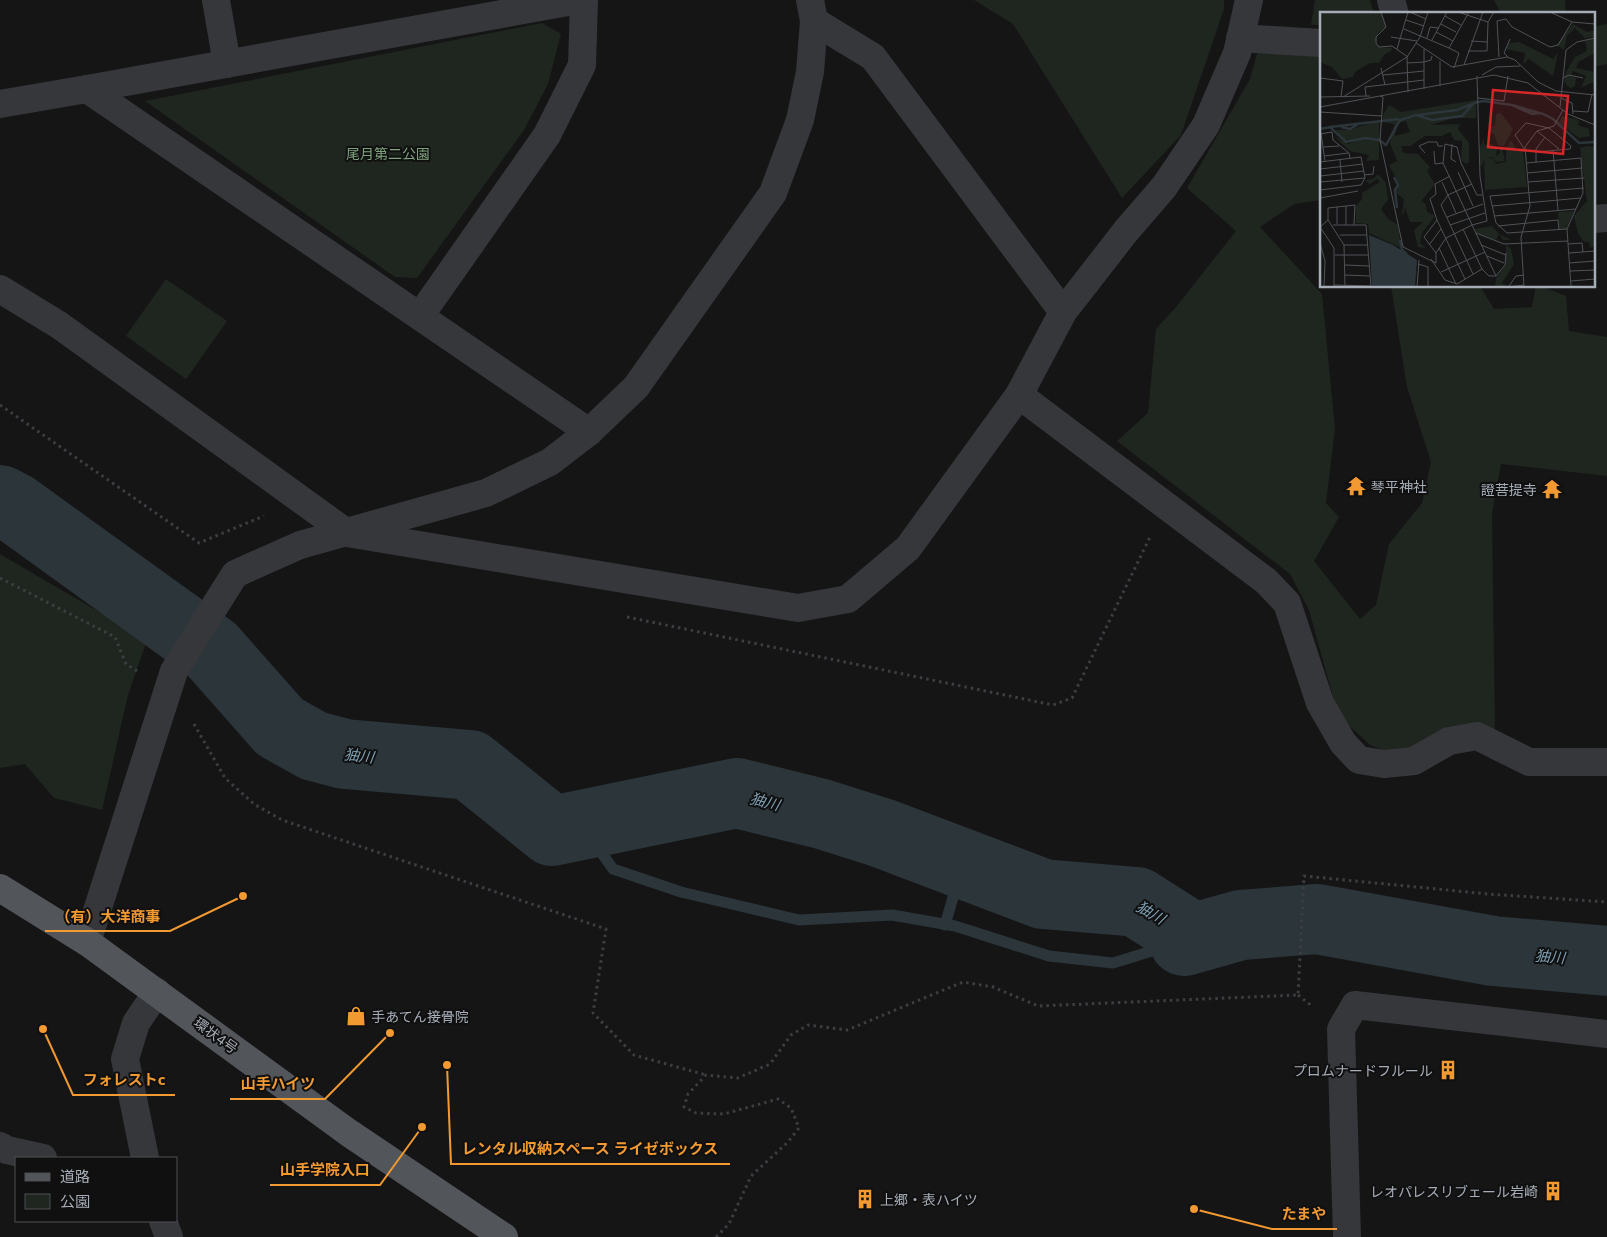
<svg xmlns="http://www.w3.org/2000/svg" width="1607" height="1237" font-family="'Noto Sans','Noto Sans JP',sans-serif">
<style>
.green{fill:#1f261f}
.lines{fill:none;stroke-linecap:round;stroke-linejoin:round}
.stream{stroke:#2b353a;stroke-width:11}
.river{stroke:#2b353a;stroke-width:70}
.path{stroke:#3c3e42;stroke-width:3;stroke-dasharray:2.5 4;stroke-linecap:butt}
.minor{stroke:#36373b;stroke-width:28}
.major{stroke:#52555a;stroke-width:28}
.labels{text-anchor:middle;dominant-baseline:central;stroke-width:4;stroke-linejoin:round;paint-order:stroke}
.park-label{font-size:14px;fill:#7fa27d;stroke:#101011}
.poi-label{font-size:14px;fill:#a6adb7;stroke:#101011;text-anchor:start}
.street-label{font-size:14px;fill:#a6adb7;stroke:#101011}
.water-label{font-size:15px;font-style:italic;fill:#7da0b2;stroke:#101011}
.inset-river{fill:none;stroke:#2b353a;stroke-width:2.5}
.inset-road{fill:none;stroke:#4f5256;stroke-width:1}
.view{fill:#d62828;fill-opacity:0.15;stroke:#d62828;stroke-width:2.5}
.inset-edge{fill:none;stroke:#a6adb7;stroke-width:2.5}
.leader{fill:none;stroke:#f29a31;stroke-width:2}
.callout-dot{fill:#f29a31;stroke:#101011;stroke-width:2}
.callout-label{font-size:15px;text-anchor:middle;font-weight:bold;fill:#f29a31;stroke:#101011;stroke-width:4;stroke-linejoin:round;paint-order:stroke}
</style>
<rect width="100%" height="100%" fill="#151516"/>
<g class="green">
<path d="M974,0H1224V9L1181,135L1122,198L1013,24Z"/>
<path d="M1315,0H1370L1374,14H1321V25H1311Z"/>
<path d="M1494,0H1565L1566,14H1501Z"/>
<path d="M542,23L561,34L548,84L524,130L417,278L395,277L145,101Z"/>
<path d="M1607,24V64L1593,67V27Z"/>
<path d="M1258,50L1321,56V200L1294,204L1260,227L1322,294L1335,429L1326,503L1339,517L1314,561L1360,619L1376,605L1389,544L1422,503L1431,462L1407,387L1391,286H1480L1494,309L1532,307L1536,286H1540L1566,296L1569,331L1607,337V476L1501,464L1492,514L1495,731L1395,755L1370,745L1338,715L1309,610L1290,574L1117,441L1148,413L1156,329L1176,307L1236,231L1187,188L1250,79Z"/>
<path d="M166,279L227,321L186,379L126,336Z"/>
<path d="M0,554L147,640L128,695L102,810L54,798L25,764L0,768Z"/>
</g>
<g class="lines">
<g class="stream">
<path d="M582,825L613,869L681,892L799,920L892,915L955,926L1049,956L1113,963L1184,941"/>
<path d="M945,925L963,863"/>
</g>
<path class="river" d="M0,500L15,508L212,650L280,727L314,746L345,754L470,765L552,831L737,793L822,814L882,833L1043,894L1137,902L1184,932V941L1241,925L1317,919L1493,951L1607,961"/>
<g class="path">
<path d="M0,405L199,543L264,516"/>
<path d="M0,578L115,637L126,664L137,671"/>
<path d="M627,617L1053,705L1072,698L1150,537"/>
<path d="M194,724L225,778L254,804L282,820L606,929L593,1013L634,1055L706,1075"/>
<path d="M1298,995L1313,1007"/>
<path d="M716,1237L729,1224L751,1176L788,1142L799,1128L791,1108L778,1099L724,1114L696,1113L684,1107L688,1094L706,1075L738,1078L770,1064L791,1035L808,1025L847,1030L963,982L993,987L1038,1006L1298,995L1304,876L1488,894L1607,902"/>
</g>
<g class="minor">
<path d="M216,0L227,64"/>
<path d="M1391,0L1395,14"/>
<path d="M814,21L873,57L1063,312"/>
<path d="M1240,38L1321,43"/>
<path d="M87,89L589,432"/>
<path d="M0,104L87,89L579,0"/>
<path d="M1593,219L1607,218"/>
<path d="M0,289L59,325L347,533L798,608L848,599L908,548L1019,395L1063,312L1126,231L1164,187L1206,125L1237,53L1249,0"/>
<path d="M420,316L547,135L582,65L584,0"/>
<path d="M1019,395L1266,581L1287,603L1320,703L1343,743L1359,760L1384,764L1414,761L1449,741L1477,736L1529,762H1607"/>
<path d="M87,942L174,671L235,574L300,545L486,493L550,462L589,432L636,387L773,193L800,120L810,72L814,21L810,0"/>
<path d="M0,1146L7,1150L43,1158"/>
<path d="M145,1158L125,1059L136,1023L157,992"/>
<path d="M163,1221L169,1237"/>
<path d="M1347,1237L1341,1029L1355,1005L1607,1034"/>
</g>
<path class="major" d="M0,888L87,942L349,1133L504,1237"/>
</g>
<defs>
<symbol id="temple-bare" viewBox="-9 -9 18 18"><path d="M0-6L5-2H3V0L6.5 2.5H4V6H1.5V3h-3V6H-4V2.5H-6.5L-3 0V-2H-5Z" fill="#f29a31" stroke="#101011" stroke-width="2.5" paint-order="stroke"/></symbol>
<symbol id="shop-bare" viewBox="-9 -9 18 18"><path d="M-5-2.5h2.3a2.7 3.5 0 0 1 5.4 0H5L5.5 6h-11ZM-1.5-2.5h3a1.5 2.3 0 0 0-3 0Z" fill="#f29a31" stroke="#101011" stroke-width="2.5" paint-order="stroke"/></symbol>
<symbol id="building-bare" viewBox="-9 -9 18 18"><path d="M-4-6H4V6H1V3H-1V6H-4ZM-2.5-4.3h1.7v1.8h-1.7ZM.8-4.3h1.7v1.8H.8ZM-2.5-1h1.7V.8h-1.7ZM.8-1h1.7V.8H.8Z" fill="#f29a31" stroke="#101011" stroke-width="2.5" paint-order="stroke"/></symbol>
</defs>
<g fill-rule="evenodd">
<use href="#temple-bare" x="1342" y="472" width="28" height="28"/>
<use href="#temple-bare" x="1538" y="475" width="28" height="28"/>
<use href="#shop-bare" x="342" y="1002" width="28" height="28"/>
<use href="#building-bare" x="1434" y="1056" width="28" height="28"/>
<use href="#building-bare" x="1539" y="1177" width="28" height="28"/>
<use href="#building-bare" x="851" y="1185" width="28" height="28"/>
</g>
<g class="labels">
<g class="park-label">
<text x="388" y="153">尾月第二公園</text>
</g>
<g class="poi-label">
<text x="1371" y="486">琴平神社</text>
<text x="1537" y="489" text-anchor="end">證菩提寺</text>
<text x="371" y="1016">手あてん接骨院</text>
<text x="1433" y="1070" text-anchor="end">プロムナードフルール</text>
<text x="1538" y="1191" text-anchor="end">レオパレスリブェール岩崎</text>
<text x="880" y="1199">上郷・表ハイツ</text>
</g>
<g class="street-label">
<text transform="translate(216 1035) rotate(36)">環状4号</text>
</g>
<g class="water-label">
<text transform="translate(359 755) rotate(7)">㹨川</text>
<text transform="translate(765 801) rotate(15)">㹨川</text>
<text transform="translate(1151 912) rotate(30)">㹨川</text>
<text transform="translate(1550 956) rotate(5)">㹨川</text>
</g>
</g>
<g transform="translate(1320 12)">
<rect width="275" height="275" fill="#151516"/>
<path d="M0,0H61L66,15L58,21L56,31L59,35L72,36L71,39L65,42L59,51H50L35,60L33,65L22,67L12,55L0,50ZM253,12L267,20L275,18L274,25L265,26L255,16L247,24L244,38L237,33ZM275,26V41L258,50L256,56L275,60L274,79L273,70L261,76L266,64L253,59L251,63L256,66L255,74L250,76L244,70L246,60L255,45L267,39L265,28ZM199,30L233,47L238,41L233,64L209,47L203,52L205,41L186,37L189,31ZM156,88V106H134L111,113L140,112L138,117L149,131V150L146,152L141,148L142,129L134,128L130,120L122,124H105L90,134H81L83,141L98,142L110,155L107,159L115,172L101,189L106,192L107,200L115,204L102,221L100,231L106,236L98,235L94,218L103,210H90L85,195L84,201L78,206L82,202L84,187L76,181L78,170L69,153L77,149L70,131L74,112L63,110V103L69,93L81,100ZM86,109L90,120L75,124L78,111ZM181,101L193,117L184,134L178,133L174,122L169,120V113L175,114L176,102ZM242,104L259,108L258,113L269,117L270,124L259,126L239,111ZM59,109V148L46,149L49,143L30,139L14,124L28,132L34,130L22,127L16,118H28ZM164,126V133L172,132L174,137L177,136L176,144L180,141L179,135H182L185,149L176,150L172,145L166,147L172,146L176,152L186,150V137L191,128L196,137L203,139L207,175L165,178L164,147L162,154L160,152V135ZM267,134L275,135V234L270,236L269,230H264L258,221L254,204L267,189L260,136ZM58,162L66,171L68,188L61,197L68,207L78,213L81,236L49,221L48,212L36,211V194L42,187V181L60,170L57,167L50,172L45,168L53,167ZM254,199L246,217H239L238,200ZM172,214L179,222L191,228H183L179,222L176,228L157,221L155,217ZM186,233L191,237L194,252L182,271L187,274L175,275L176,266L186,253Z" fill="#1f261f" fill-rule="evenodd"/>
<path d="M49,223L73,233L97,248L95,275H52Z" fill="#2b353a"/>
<path class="inset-river" d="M192,93L219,101M98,103L137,98L152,92M10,115L79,107M21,115L30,117L40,111M0,117L10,115L26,130L45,126L59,128L66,133L80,108L96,103L112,108L142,104L154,91L163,89L192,93L212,102L221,101L233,107L259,131L275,130M74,165L78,173L75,178L77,196M80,228L82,238L87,242"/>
<path class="inset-road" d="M61,0L66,15L56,25V31L59,35L72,34L88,45M90,0L106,7M138,0L168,10M230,0L252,10L275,12M125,4L141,13M186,7L192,15L230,35L238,33L252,10M86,8L104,14M121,12L136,20M84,17L129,36L149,0M116,20L133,29M71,25L97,29M107,26L110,15L119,16M112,28L127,0M151,29L167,30M96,31L132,55L187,45L195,48L218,70L236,79L275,83M129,36L139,41L134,56M77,37L88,0M104,37V77M148,39H167L168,10L174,0M179,45L177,9L186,7M188,45L184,41L190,27M87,51L104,50L111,48L112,44M144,53L163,0M61,56L65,73M63,63L104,59M162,63L176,55L200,54M0,66L23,69L21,85M243,66L249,63L263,66M120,74V49M88,80L87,45L100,25L108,0M46,84L45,75L104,68M60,84L63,85L60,128L83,235L116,251V241L104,225L117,208L110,187L116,182L115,172L130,164M0,85L50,84M23,85L87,45M158,86L184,89L188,64M241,86L252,91L253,102M0,95L174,63L208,71L248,102L275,113M240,95L246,38L257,30L275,26M253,99L268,100L272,82M0,100L62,104M217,119L239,137M1,121L5,149M0,122L12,120L13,128L29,141L30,146M132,132L131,147L136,150M3,135L19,134M205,138L195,123L206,111L229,116L251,134L250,137L216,140M233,138L238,198M114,139L115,152L123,151M105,141L99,134L108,130H117L118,134H123M4,144L28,141M20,148L22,170M0,150L41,145L45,166L41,173L0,178M216,150V137L225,125M206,151L261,146L263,181L247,217L251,275M0,157L43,152M138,160L153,194M207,161L262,156M44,163L53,162L54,154M0,164L44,159M0,170L45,166M122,170L136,201M208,170L264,166M152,172L128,183L121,193L153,262M162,183H157L141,151L137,135L125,132L123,151L176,264M0,186L38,179M172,194L261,186M174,204L256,197M127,205L163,192M8,208L24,233L25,275M117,208L145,267M17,212V195M13,213H46L51,275M26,213V194M130,213L165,201M152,213L167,209L160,164L157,64M178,214L238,208L239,218M0,215L8,208V196L35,193L34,213M0,215L14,236V275M143,217L162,257M247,217L187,221L176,211L170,184L264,176M156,221L184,232L248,229M20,223H47M0,231L5,249L4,275M248,232L262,231L263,240M24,233H48M109,233L121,217M161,233L186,243M119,236L136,272M116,241L126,226L152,213M249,241L275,239M15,243H49M167,244L184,251M111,247L125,268L137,272L162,257L169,264H176L185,253L186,241M249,251L275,249M98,252L108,255V275M25,253L49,254M250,259L275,258M121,260L165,240M25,263L50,264M251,269L275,267M14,273L51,274M189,274L196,264L204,263M97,275L99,248M188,275L204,273M204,275L201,225L210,194L205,135L217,119L234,114L243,98"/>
<path class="view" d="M173,78L248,84L243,142L168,135Z"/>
<rect width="275" height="275" class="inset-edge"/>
</g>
<path class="leader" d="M243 896L170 931H45M43 1029L73 1095H175M390 1033L325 1099H230M447 1065L451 1164H730M422 1127L380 1185H270M1194 1209L1272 1229H1337"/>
<g class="callout-dot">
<circle cx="243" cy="896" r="5"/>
<circle cx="43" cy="1029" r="5"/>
<circle cx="390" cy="1033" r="5"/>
<circle cx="447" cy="1065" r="5"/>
<circle cx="422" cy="1127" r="5"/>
<circle cx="1194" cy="1209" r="5"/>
</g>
<g class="callout-label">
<text x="108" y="922">（有）大洋商事</text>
<text x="124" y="1085">フォレストc</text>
<text x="278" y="1089">山手ハイツ</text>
<text x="590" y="1154">レンタル収納スペース ライゼボックス</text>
<text x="325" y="1175">山手学院入口</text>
<text x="1304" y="1219">たまや</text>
</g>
<rect x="15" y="1157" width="162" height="65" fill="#101011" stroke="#4c4f53"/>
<rect x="25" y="1173" width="25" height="8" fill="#52555a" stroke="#4c4f53"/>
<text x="60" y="1182" font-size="15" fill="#a6adb7">道路</text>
<rect x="25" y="1194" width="25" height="15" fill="#1f261f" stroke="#4c4f53"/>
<text x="60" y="1207" font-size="15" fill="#a6adb7">公園</text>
</svg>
